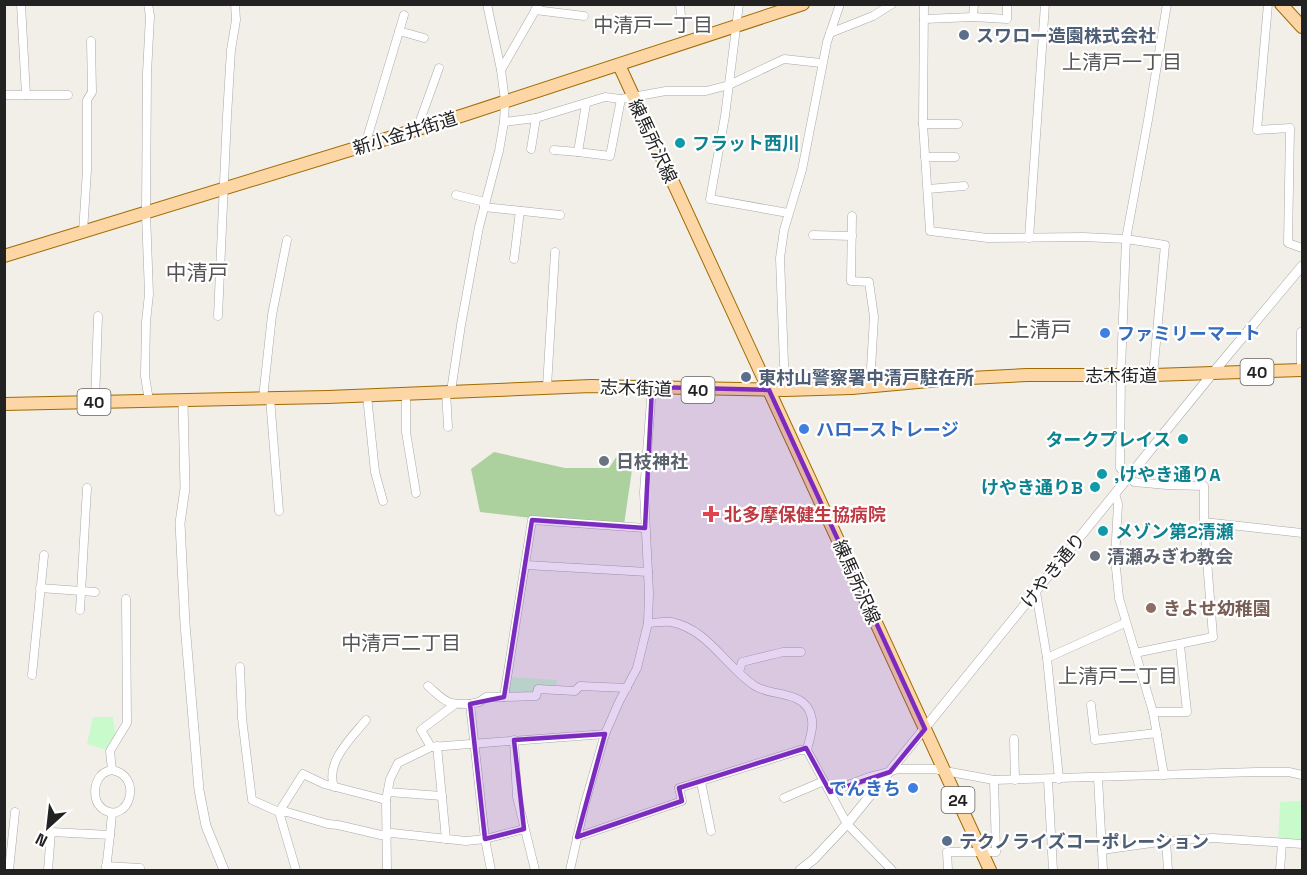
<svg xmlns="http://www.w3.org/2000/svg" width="1307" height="875" font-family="'Space Grotesk','Noto Sans JP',sans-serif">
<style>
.forest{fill:#add19e}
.park{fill:#c8facc}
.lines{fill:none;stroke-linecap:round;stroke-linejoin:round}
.minor-casing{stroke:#a9a9a9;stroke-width:9}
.tertiary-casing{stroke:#a9a9a9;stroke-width:10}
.primary-casing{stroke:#a06b00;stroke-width:14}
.minor{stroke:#fff;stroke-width:8}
.tertiary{stroke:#fff;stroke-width:9}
.primary{stroke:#fcd6a4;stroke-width:12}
.marked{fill:#7b2cbf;fill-opacity:0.2;stroke:#7b2cbf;stroke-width:4.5;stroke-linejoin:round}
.service-dot{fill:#5c6f8a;stroke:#fff;stroke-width:2}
.culture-dot{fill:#0f9aa8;stroke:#fff;stroke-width:2}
.shop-dot{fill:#3f7fe0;stroke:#fff;stroke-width:2}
.worship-dot{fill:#6b7280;stroke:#fff;stroke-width:2}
.health-dot{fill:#e0444e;stroke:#fff;stroke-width:2}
.education-dot{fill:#8d6e63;stroke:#fff;stroke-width:2}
.labels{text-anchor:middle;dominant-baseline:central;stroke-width:4.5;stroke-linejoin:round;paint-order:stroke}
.shield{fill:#fff;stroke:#646464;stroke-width:1.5}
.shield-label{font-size:16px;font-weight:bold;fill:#222}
.service-label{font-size:18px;font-weight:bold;fill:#4e5e75;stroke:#fff;text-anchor:start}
.street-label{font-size:18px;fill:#222;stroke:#fff}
.culture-label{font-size:18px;font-weight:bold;fill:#0d838f;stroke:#fff;text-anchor:start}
.shop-label{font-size:18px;font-weight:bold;fill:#366cbe;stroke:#fff;text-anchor:start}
.worship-label{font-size:18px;font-weight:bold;fill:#5b616d;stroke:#fff;text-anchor:start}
.health-label{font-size:18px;font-weight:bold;fill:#be3a42;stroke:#fff;text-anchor:start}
.education-label{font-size:18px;font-weight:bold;fill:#785e54;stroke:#fff;text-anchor:start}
.neighbourhood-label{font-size:20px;fill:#555;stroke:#fff}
.quarter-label{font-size:21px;fill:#555;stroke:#fff}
</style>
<rect width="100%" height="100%" fill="#f2efe9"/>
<path class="forest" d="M621,450L634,456L624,525L531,518L480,512L471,469L494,452L565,468H609Z"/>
<g class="park">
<path d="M508,677L557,680L555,690L538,689L536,696L504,697Z"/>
<path d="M93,717H113L116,740L110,751L87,744Z"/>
<path d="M1302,801V842H1278L1280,802Z"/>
</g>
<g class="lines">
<defs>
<g id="minor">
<path d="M21,4L26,95"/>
<path d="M148,4L150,16L147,73L146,213L149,294L146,322L145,376L149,401"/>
<path d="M680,4L681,16"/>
<path d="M739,4L725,116L710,199L788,213"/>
<path d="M924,4L923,124L930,231L988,238L1083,237L1126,239L1165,245L1153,375"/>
<path d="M1268,4L1257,130L1290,128L1288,243L1302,248"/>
<path d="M535,10L584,16"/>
<path d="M973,17L974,4"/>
<path d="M924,19L973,17L1007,19V4"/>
<path d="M399,31L424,38"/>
<path d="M830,33L873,16L892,4"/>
<path d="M501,70L539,4"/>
<path d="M4,95H68"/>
<path d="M586,104L578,152L610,156L621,99"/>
<path d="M504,122L536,118L605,97L621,99L666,91H706L729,85L784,59L821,63"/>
<path d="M923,124H958"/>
<path d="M417,129L439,68"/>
<path d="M365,145L404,15"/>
<path d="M531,149L536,118"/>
<path d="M554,150L578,152"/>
<path d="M925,157H955"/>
<path d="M928,189L964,186"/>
<path d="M456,195L485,202"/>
<path d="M484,207L560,215"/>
<path d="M852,216L851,281L869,282L874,317L870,386"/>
<path d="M83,232L87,170V100L92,92L91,41"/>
<path d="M813,235L852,236"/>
<path d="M1029,238L1045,4"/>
<path d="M514,259L520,211"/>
<path d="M218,316L227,116L231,50L236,20L235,4"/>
<path d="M1301,370V332"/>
<path d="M547,387L555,252"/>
<path d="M785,390L780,258L784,230L802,170L827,42L840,4"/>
<path d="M446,391L448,427"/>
<path d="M451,391L461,325L479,227L499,151L504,122L505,101L501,70L487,4"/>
<path d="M406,394V432L416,493"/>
<path d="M367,396L375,472L383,501"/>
<path d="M263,398L272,315L287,240"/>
<path d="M270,398L279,511"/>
<path d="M95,402L98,316"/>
<path d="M1115,494L1118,504L1115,558L1119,598L1153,712L1164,775"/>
<path d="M1204,522L1302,533"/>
<path d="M526,565L648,572"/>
<path d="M40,588L95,592"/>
<path d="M1036,592L1047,658L1059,779"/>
<path d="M80,610L87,488"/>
<path d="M648,623C655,623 664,621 671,622C708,629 726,667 755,686C771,696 799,691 809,710C816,724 810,736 807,750L847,824L892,870"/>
<path d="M1135,653L1213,637L1204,522V486L1167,485L1134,482L1120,468L1121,370L1126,239L1148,120L1167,4"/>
<path d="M1047,658L1125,623"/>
<path d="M240,667L242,718L252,800L279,812H287L328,824L338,825L381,835L392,833L466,841L485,839L524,829"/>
<path d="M739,672L742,662L783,652H801"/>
<path d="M32,675L44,555"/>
<path d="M428,686C445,701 446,705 470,704"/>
<path d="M504,697L536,696L538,689L575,691L580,686L627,688"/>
<path d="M1091,705L1095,740L1157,733"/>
<path d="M1153,712H1187L1180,645"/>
<path d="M1014,739L1015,780"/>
<path d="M514,740L517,797L535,870"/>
<path d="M437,746L446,839"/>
<path d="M431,747L421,730L454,705"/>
<path d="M112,770L110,751L127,723L126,599"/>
<path d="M112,770C144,776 129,824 104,810C100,807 97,804 96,799C93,786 98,772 112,770Z"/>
<path d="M1098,778L1103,870"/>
<path d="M1048,780L1053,870"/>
<path d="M701,782L711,831"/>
<path d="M334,787C325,762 352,737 366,720"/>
<path d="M388,792L442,796"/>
<path d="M830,792L869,777L899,769H934L994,780L1256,772H1289L1302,775"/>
<path d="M784,798L824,781"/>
<path d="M110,835L112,813"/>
<path d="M577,837L682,801L679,788L800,750H807"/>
<path d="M1166,841L1168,870"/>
<path d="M1102,850L1166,841L1213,838L1302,844"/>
<path d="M106,866L140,868"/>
<path d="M9,870L15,812"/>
<path d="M48,870L51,832L110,835L106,870"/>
<path d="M296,870L279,812L303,774L324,784L386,800"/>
<path d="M387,870L386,800L390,779L398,763L431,747L605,734"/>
<path d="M491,870L485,839L470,704L479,702L486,697H504L532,520L645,528"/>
<path d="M570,870L585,803L605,734L619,702L637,668L648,623L649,593L644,492L652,387"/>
<path d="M948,870L947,852H996L994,780"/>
<path d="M1280,870L1282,843"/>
</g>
<g id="tertiary">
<path d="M183,401L185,488L180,523L185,624L199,790L206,826L224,870"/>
<path d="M800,870L814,859L847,824L1212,374L1302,266"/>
</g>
<g id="primary">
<path d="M1281,4L1302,27"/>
<path d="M619,65L990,870"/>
<path d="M4,256L464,115L803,4"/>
<path d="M4,404L328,397L591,386L785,390L852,388L951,379L1027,375H1153L1302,370"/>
</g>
</defs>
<use href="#minor" class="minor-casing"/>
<use href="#tertiary" class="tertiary-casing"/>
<use href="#primary" class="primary-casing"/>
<use href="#minor" class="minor"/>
<use href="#tertiary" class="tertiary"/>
<use href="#primary" class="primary"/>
</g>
<path class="marked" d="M652,387L769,390L925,729L890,772L830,792L806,748L679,788L682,801L577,837L605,734L514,740L524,829L485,839L470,704L504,697L532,520L645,528Z"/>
<g class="service-dot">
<circle cx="964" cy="35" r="6"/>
<circle cx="746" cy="377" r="6"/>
<circle cx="947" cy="841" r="6"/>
</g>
<g class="culture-dot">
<circle cx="680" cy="143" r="6"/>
<circle cx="1183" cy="439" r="6"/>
<circle cx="1102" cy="474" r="6"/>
<circle cx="1095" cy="487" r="6"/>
<circle cx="1103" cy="531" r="6"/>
</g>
<g class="shop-dot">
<circle cx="1105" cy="333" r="6"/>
<circle cx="804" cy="429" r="6"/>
<circle cx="913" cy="788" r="6"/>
</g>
<g class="worship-dot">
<circle cx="604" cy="461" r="6"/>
<circle cx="1095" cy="556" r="6"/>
</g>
<path class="health-dot" d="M708 505h6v6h6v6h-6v6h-6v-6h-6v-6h6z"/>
<circle class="education-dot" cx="1151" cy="608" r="6"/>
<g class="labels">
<g class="shield">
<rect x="1240.5" y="359" width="33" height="26" rx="4.5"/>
<rect x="681.5" y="377" width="33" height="26" rx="4.5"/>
<rect x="77.5" y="389" width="33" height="26" rx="4.5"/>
<rect x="941.5" y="787" width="33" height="26" rx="4.5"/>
</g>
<g class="shield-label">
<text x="1257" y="372">40</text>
<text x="698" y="390">40</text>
<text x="94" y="402">40</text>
<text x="958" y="800">24</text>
</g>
<g class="service-label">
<text x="976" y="35">スワロー造園株式会社</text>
<text x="758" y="377">東村山警察署中清戸駐在所</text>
<text x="959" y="841">テクノライズコーポレーション</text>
</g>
<g class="street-label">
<text transform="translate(405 133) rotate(-17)">新小金井街道</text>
<text transform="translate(653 141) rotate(65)">練馬所沢線</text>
<text x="1121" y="375">志木街道</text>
<text transform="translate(636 388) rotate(2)">志木街道</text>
<text transform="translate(1053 570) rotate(-51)">けやき通り</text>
<text transform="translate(857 582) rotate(66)">練馬所沢線</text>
</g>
<g class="culture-label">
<text x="692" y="143">フラット西川</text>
<text x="1171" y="439" text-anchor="end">タークプレイス</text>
<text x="1114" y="474">,けやき通りA</text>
<text x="1083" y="487" text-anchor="end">けやき通りB</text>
<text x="1115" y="531">メゾン第2清瀬</text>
</g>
<g class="shop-label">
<text x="1117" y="333">ファミリーマート</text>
<text x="816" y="429">ハローストレージ</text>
<text x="901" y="788" text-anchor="end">でんきち</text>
</g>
<g class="worship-label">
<text x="616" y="461">日枝神社</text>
<text x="1107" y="556">清瀬みぎわ教会</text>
</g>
<g class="health-label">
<text x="724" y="514">北多摩保健生協病院</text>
</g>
<g class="education-label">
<text x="1163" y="608">きよせ幼稚園</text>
</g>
<g class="neighbourhood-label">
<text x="653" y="25">中清戸一丁目</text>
<text x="1122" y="62">上清戸一丁目</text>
<text x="401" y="643">中清戸二丁目</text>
<text x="1118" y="676">上清戸二丁目</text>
</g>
<g class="quarter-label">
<text x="197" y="272">中清戸</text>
<text x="1040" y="329">上清戸</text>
</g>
</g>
<rect width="1307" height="875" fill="none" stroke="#222222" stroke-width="12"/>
<g transform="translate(48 827) rotate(207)" stroke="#ffffff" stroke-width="4.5" paint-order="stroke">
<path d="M0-4.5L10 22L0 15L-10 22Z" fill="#222222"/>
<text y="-9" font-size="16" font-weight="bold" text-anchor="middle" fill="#222222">N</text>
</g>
</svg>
